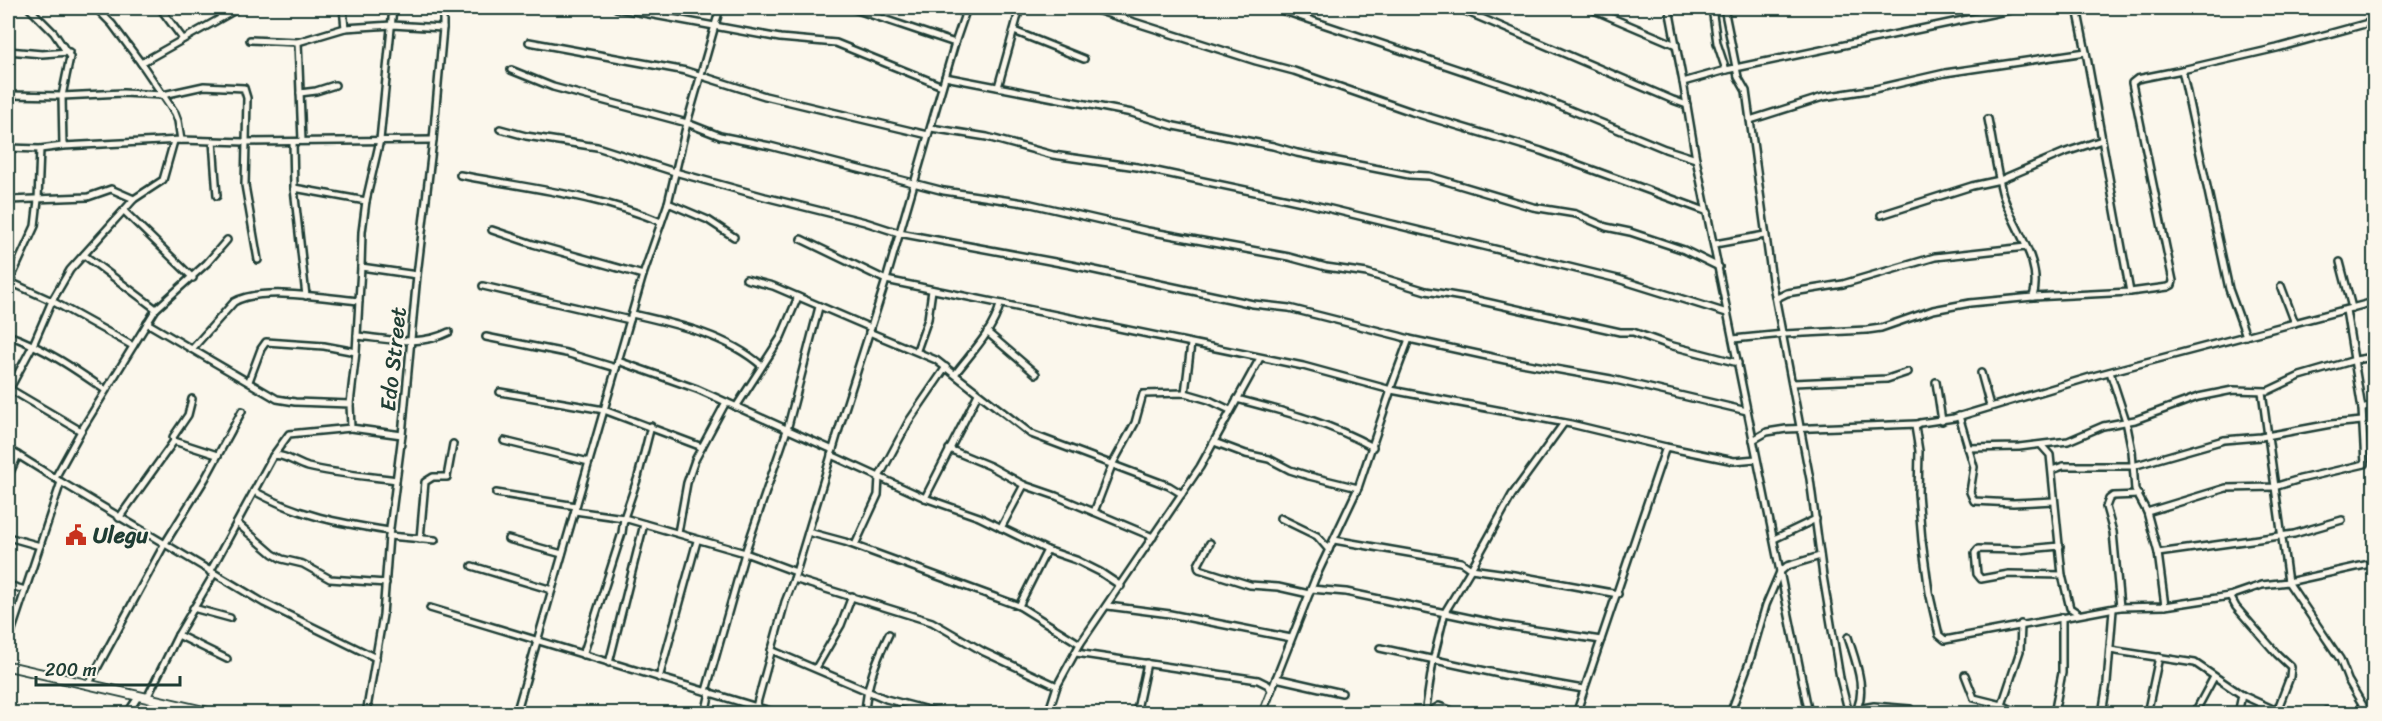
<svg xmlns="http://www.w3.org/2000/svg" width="2382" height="721" font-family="Sriracha,sans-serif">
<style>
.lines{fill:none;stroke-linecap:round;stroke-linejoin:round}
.minor-casing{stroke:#1f3d34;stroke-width:10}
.secondary-casing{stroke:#1f3d34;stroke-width:12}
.minor{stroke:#fbf7ec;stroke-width:5}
.secondary{stroke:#fbf7ec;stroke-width:8}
.labels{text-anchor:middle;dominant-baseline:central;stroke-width:4.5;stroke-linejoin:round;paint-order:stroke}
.street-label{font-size:22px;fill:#1f3d34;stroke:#fbf7ec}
.poi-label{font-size:22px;font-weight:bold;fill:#1f3d34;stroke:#fbf7ec;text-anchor:start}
</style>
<rect width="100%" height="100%" fill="#fbf7ec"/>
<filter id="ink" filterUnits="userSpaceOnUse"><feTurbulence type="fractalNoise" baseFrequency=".0167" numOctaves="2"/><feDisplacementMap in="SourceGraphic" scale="12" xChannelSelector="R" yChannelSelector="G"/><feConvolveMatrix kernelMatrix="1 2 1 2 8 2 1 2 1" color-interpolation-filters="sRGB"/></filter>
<g filter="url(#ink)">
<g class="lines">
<defs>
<g id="minor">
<path d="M29,8L54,33L70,57L62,96L63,146"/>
<path d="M96,8L112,24L141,63L239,8"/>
<path d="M160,8L183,39"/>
<path d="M217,8L221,17"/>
<path d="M343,8L345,28"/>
<path d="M393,8L380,140L366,201L362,232L361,267L417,275"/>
<path d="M616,8L780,38L836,43L942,86"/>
<path d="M851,8L955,43"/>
<path d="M1090,8L1256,61L1294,71L1412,112L1541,151L1708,212"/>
<path d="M1275,8L1534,95L1665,149L1696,159"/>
<path d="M1458,8L1673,100L1687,105"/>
<path d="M1589,8L1676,45"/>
<path d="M1669,8L1683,82"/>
<path d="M1712,8L1717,43L1726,70"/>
<path d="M1724,8L1738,77L1746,91L1772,280L1810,479L1823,576L1840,678L1849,714"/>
<path d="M2369,8L2372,22"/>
<path d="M1014,31L1084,59"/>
<path d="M250,40L298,42L345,28L392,25L443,28"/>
<path d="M298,42L302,141"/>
<path d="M529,42L686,71L765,96L928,135"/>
<path d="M8,51L42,54L69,52"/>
<path d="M141,63L175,113L178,121L181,140"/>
<path d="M511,70L553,87L687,123L720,136L770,146L944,191L1031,204L1148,231L1289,257L1326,267L1367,273L1426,291L1468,298L1620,332H1633L1669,345L1738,363"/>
<path d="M945,77L1132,113L1174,126L1273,146L1297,153L1409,175L1429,176L1533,207L1576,214L1606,227L1630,232L1684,250L1719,267"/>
<path d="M998,87L1020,8"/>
<path d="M300,93L316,91L335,85"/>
<path d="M8,95L62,96L123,93L163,95L204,86L244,88L247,98L245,185L258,260"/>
<path d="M1988,119C1993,143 1996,168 2002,192C2011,225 2044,261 2033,297"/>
<path d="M1750,120L1823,97L1875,89L1945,73L2086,52L2077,8"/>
<path d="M931,128L987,137L1053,155L1137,167L1302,202L1618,279L1727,313"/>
<path d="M500,129L526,136L597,147L675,172L765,197L865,222L899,233L1071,265L1253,304L1289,308L1399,336L1409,339L1390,390"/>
<path d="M213,141L217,196"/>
<path d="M293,142L294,188L306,296"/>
<path d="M8,148L40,149L63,146L181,140L245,142L433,140"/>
<path d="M460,175C527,188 597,195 661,222"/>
<path d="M294,188L366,201"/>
<path d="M8,200L88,197L111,189L134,199"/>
<path d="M668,203L708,220L734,237"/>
<path d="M124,211L193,278"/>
<path d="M1881,215L1972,186L2000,180L2063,153L2102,140"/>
<path d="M492,230L533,244L643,275"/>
<path d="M801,239L886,280L1303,366L1391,390L1571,424L1666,447L1734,461L1756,459"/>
<path d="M1715,244L1765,235"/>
<path d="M84,255L156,309"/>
<path d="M2340,262L2352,308"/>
<path d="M746,279L773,286L871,328"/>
<path d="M8,281L52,301L133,346"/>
<path d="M8,285L35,226L38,200L40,149"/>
<path d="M483,286L630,320"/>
<path d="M2281,286L2295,323"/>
<path d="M2130,292L2168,287L2172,285L2173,281L2132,83L2137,79L2182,70"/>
<path d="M1777,298L1787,293L1843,284L1935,257L2026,247"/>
<path d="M2374,302L2097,375L1954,418L1920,423L1915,426L1919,451L1918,493L1922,541L1929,592L1939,635L1945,640L2120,607L2165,606L2230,596L2262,585L2288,582L2374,563"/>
<path d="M632,314C676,324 727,335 762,366"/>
<path d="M147,323L277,399L295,402L350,404L351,428L402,435"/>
<path d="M869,332L936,360L1031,434L1169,486L1182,494"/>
<path d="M987,332L1036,374"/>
<path d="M8,335C43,347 75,369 105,390"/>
<path d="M357,336C388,339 420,347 449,332"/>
<path d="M2246,336L2229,289L2182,70L2277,48L2372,22L2374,29"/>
<path d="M486,337L566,353L616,368"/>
<path d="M1409,339L1505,360L1611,379L1747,411"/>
<path d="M1733,339L1784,334L1867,330L1881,328L1933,310L1970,303L2033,297L2130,292L2086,52"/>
<path d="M192,349L234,302C260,286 328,298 359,301"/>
<path d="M917,350L928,319L932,290"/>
<path d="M618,361L697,389L833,450"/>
<path d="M2110,372L2126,421L2132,451L2135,490L2147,512L2158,553L2165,606"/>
<path d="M956,373C972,352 993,331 1000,305"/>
<path d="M1981,373L1990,406"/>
<path d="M249,381L261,349L266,342L324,346L356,352"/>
<path d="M1936,382L1942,421"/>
<path d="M1793,383L1887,379L1908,372"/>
<path d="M8,388L81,431"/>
<path d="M8,392L33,345L52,301L70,270L134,199L163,180L174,141"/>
<path d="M500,392L604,410L702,447"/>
<path d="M2262,392L2288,582L2340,659L2348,680L2368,714"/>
<path d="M1185,393L1191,344"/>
<path d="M1237,399C1286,412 1327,422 1373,447"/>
<path d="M350,404L356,352L361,267"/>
<path d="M736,407L781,337L798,297"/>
<path d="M2362,409L2374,405"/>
<path d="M1959,416L1974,467L1970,492L1974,501L2013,503L2054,501"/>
<path d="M1753,440L1767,432L1786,429L1917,424"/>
<path d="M174,441L173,437L188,415L192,399"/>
<path d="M504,441L589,462"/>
<path d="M1214,442L1246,454L1269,459L1290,470L1309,476L1358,488"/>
<path d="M2041,445L2050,455L2062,575L2070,608L2079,614"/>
<path d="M1967,448L2019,447L2068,441L2103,426L2135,420L2198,397L2233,390L2268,391L2300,376L2355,360L2374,357"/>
<path d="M8,449L61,482L8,642"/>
<path d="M949,449L990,466L1024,485L1056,496L1153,537"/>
<path d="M831,455L925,498L979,517L1047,550L1076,560L1100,572L1121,586"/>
<path d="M273,456L289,434L351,428"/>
<path d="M2052,470L2063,466H2133L2224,440L2261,437L2331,424L2362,421"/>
<path d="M8,477L18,455"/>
<path d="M55,478L81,431L156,309L207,263L227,240"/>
<path d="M61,482L264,603L376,658"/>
<path d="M254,491C299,516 339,523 389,531"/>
<path d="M496,493L576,506"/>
<path d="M925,498L978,394"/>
<path d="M575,511L624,518L745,553L796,572"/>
<path d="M1094,512L1112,465L1135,423L1143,394L1185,393L1209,400L1230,410"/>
<path d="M2147,512L2226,488L2274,487L2300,479L2365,464L2362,409L2346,310"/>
<path d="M119,518L174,441L217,455"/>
<path d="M1280,518L1317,536L1329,550"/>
<path d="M237,523L273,554L282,559L303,564L330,579L386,583"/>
<path d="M1001,528L1024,485"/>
<path d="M808,532L845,542L1019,606L1080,644"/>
<path d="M678,533L687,483L695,460L726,402"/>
<path d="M389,536L435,540"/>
<path d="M8,537L40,546"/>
<path d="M420,539L425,482L433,477H447L453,444"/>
<path d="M508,539L562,554"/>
<path d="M1774,539L1816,519"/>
<path d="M1334,540L1461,562L1471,569L1514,575L1618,594"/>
<path d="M1210,543L1198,565L1199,569L1250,585L1278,587L1309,594"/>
<path d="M855,545L878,495L879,477L909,421L946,367"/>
<path d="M2060,546L2018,550L1978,549L1975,553L1977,574L1981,579L2009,574L2062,575"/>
<path d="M2158,553L2294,534L2342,520"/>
<path d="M472,566L552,590"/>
<path d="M210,572L273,456C283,453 297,464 308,467C337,474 367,476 396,480"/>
<path d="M794,579L932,622L984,652L1057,686"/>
<path d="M8,585L25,590"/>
<path d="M1311,589L1346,592L1502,625L1601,640"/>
<path d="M1019,606L1047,550"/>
<path d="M1108,606L1170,614L1291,638"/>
<path d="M2120,607L2113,532L2106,507L2109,499L2113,496L2139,495"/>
<path d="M193,608L230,618"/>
<path d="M430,608L780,714"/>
<path d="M178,635L227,659"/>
<path d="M1848,637C1855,660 1869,692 1854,714"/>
<path d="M1380,648L1504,675L1583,689"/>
<path d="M771,650L886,699L943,714"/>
<path d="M2110,650L2195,663L2242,695L2277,711L2290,677L2291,667L2277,654L2236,607L2230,596"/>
<path d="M1076,653L1258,680L1268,685L1271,690"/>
<path d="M583,655L622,533L624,518L638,477L651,426"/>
<path d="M609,663L644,524"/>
<path d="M816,668L841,625L852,596"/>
<path d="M1965,675L1974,698L2002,705L2020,714"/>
<path d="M659,678L697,541"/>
<path d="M1276,678L1342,693"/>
<path d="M88,685L164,545L205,479L242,411"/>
<path d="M706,691L745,553L787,430L819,307"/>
<path d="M147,698L178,635L214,574"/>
<path d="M2002,705L2020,651L2021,624"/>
<path d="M1857,709L1874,706L1910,709L1911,714"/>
<path d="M1136,711L1147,714"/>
<path d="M127,714L138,697"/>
<path d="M366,714L383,615L389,536L402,435L417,275L433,140L443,28V8"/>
<path d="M516,714L643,275L668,203L687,123L720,8"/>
<path d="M705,714L710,692"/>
<path d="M754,714L785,602L794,579L845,409L886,280L955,43L967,8"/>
<path d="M865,714C866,685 877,659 889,634"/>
<path d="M1048,714L1057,686L1080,644L1200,467L1260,358"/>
<path d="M1136,714L1147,663"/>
<path d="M1262,714L1315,579L1358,488L1391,390"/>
<path d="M1425,714L1433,661L1445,612L1471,569L1512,495L1564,423"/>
<path d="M1426,714L1439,706L1460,714"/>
<path d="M1576,714L1666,447"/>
<path d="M1730,714L1750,660L1766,605L1780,572L1787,566L1820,556"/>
<path d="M1809,714L1696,159L1683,82L1726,70L2020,8"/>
<path d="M2054,714L2062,673V617"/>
<path d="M2102,714L2107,683L2113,610"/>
<path d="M2147,714L2159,657"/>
<path d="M2194,714L2214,677"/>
<path d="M2238,714L2242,695"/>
<path d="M2326,714V711"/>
</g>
<path id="secondary" d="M8,666L217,714"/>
</defs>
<use href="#minor" class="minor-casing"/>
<use href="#secondary" class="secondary-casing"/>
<use href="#minor" class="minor"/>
<use href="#secondary" class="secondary"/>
</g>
</g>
<defs>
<symbol id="civic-bare" viewBox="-9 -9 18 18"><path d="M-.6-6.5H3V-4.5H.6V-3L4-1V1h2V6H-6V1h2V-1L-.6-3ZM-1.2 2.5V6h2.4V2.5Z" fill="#c8321e" stroke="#fbf7ec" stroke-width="2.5" paint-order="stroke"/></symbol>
</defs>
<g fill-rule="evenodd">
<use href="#civic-bare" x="61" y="520" width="30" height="30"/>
</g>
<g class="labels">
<g class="street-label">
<text transform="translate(393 359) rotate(-84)">Edo Street</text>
</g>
<g class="poi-label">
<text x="93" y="535">Ulegu</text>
</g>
</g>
<rect width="2382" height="721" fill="none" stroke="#fbf7ec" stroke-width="30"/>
<rect x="15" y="15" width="2352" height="691" fill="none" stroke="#1f3d34" stroke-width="2" filter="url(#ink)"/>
<path d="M36 676v9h144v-9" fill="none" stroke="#1f3d34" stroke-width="3"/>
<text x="45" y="676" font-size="18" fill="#1f3d34" stroke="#fbf7ec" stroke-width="4.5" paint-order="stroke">200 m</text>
</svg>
